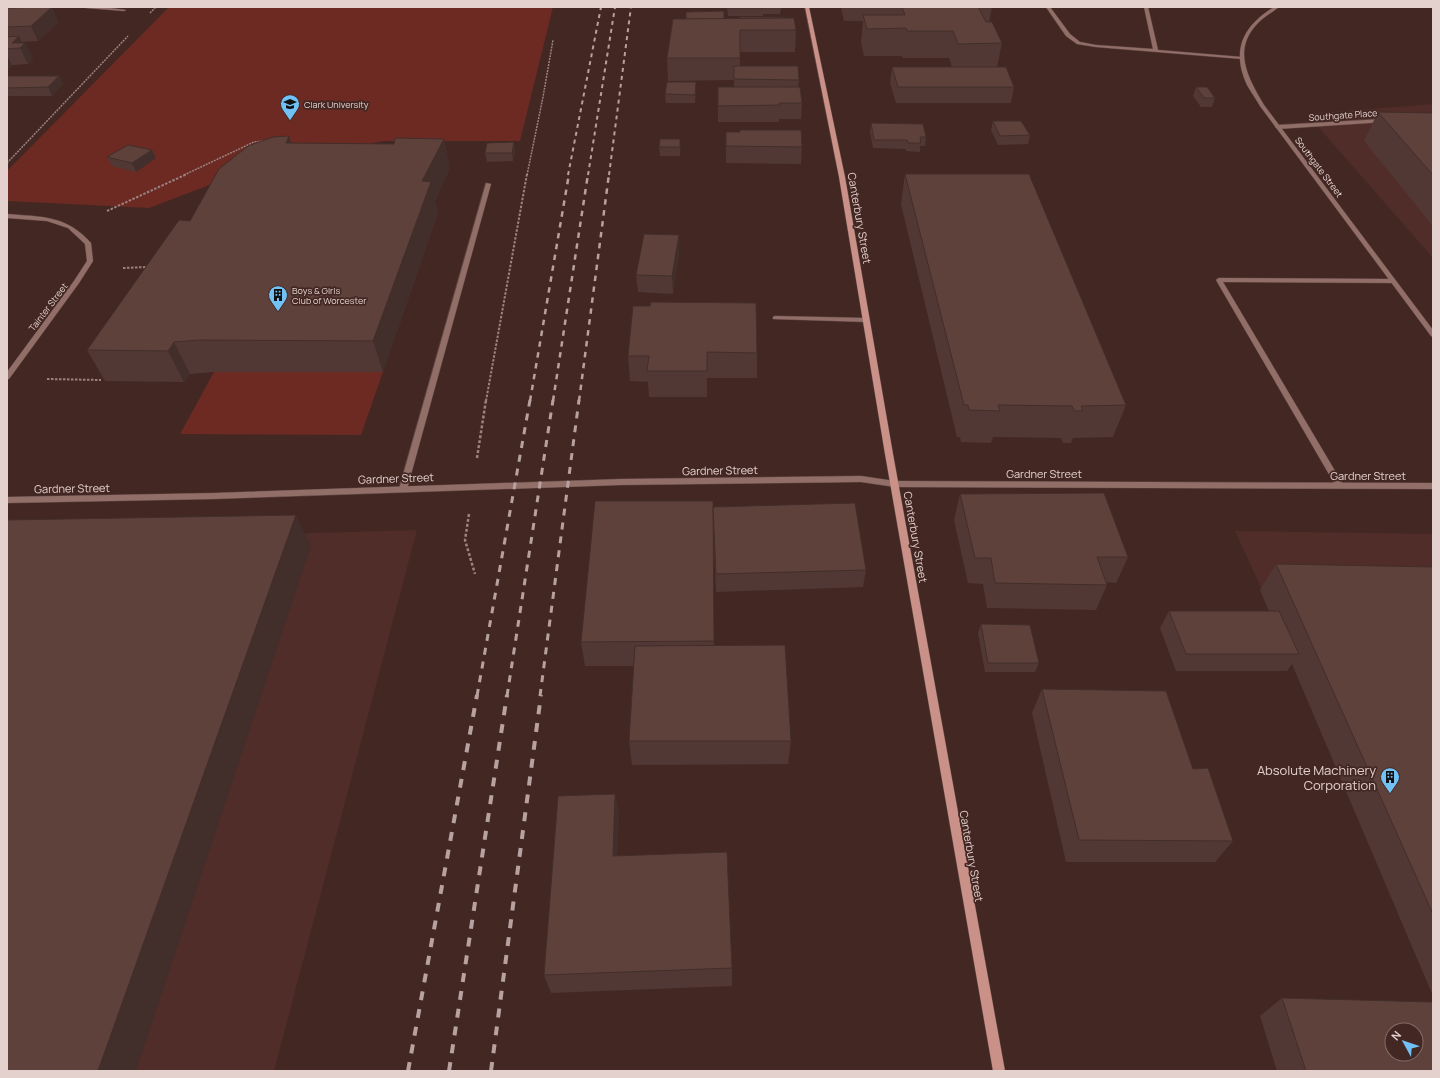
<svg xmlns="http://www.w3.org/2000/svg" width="1440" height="1078" font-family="Manrope,sans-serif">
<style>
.built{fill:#502d28}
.green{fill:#6c2a23}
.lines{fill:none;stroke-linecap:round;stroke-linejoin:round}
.lane-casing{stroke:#604642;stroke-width:1}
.street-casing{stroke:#604642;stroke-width:1}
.secondary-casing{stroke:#604642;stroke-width:1}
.path-far2{stroke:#9a8380;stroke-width:1.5;stroke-dasharray:2 1;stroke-linecap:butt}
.path-far1{stroke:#9a8380;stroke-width:2;stroke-dasharray:2.5 1.5;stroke-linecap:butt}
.path{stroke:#9a8380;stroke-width:2.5;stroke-dasharray:3 2;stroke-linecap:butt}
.lane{fill:#926e69;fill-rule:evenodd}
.street{fill:#926e69;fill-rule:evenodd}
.secondary{fill:#ca9188;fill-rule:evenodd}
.rail-far3{stroke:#b7a29f;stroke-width:2;stroke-dasharray:4 4;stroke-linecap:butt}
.rail-far2{stroke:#b7a29f;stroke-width:2.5;stroke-dasharray:5.5 5.5;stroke-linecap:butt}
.rail-far1{stroke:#b7a29f;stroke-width:3;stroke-dasharray:7 7;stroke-linecap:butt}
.rail{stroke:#b7a29f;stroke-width:4;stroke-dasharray:9 9;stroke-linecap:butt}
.wall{fill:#523834}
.shaded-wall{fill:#422e2a}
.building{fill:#5f413c;stroke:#422e2a;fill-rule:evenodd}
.labels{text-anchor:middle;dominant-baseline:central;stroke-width:3.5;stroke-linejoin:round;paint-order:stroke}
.far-poi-label{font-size:9px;fill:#e4d1ce;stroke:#432723;text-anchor:start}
.far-street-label{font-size:9px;fill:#e4d1ce;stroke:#432723}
.street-label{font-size:11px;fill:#e4d1ce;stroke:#432723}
.near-poi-label{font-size:13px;fill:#e4d1ce;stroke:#432723;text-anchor:end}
</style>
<rect width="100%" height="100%" fill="#432723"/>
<g class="built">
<path d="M1433,104V258L1307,114Z"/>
<path d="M417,530L274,1071H7V542Z"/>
<path d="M1235,531L1433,534V963Z"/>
</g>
<g class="green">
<path d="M169,7H553L520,141H384L330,150L262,165L149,208L7,201V171Z"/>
<path d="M214,372H383L361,435L180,434Z"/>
</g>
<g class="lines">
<defs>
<g id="lane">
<path d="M1046,7H1050L1070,34L1080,42L1096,45L1153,49L1144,7H1148L1158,50L1242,57L1244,58L1242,59L1096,47L1077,44L1066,36Z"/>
<path d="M1383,119L1386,121L1385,122L1278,129L1275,127L1278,125Z"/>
<path d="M486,183L491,184L407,489L403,492L399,489Z"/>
<path d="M1219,278L1393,279L1396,281L1393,283L1223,282L1344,486L1343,488H1337L1216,280Z"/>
<path d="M775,316L866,318L869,320L866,322L773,319V317Z"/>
</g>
<g id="street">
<path d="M84,7H102L126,10L124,11L86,8Z"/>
<path d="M1274,7H1279C1273,12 1265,16 1259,22C1231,49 1248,78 1264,105L1433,330V337L1431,336L1260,106C1256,99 1251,92 1247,85C1231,50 1243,26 1274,7Z"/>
<path d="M7,214C42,217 66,215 91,243L93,261L79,283L9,379H7V372L74,281L87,261L85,244L68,228L47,221L7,218Z"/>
<path d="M861,476L895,481L1433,483V489L895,487L861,482L621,485L214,499L7,503V497L214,493L621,479Z"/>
</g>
<path id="secondary" d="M805,7H809L845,177L893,454L1005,1071H993L885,454L839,177Z"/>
</defs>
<use href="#lane" class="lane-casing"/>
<use href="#street" class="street-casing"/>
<use href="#secondary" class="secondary-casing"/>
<g class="path-far2">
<path d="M150,13L156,7"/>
<path d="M7,163L128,36"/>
<path d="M184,175L254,142L264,141"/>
<path d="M527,175L543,97L553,40"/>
</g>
<g class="path-far1">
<path d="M107,211L187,174"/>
<path d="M123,268L148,267"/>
<path d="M47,379L101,380"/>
<path d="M486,401L527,174"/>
</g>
<g class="path">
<path d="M477,458L486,400"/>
<path d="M469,514L465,540L475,574"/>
</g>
<use href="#lane" class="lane"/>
<use href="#street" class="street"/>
<use href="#secondary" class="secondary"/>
<g class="rail-far3">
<path d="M568,175L601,7"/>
<path d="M588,175L615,7"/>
<path d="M609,175L631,7"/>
</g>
<g class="rail-far2">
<path d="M530,401L569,174"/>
<path d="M553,401L588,174"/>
<path d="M579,401L609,174"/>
</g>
<g class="rail-far1">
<path d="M477,696L530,400"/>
<path d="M507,696L553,400"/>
<path d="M540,696L579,400"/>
</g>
<g class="rail">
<path d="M408,1071L477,695"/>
<path d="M449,1071L507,695"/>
<path d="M491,1071L541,695"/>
</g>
</g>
<g class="wall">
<path d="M727,7H781L780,14H763V16H728Z"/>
<path d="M841,7H992L989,22L1002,43L997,67L1014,87L1011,103H896L890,83L892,67H952L949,58H903L902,56H864L861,42L863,21H844Z"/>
<path d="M7,9L59,22L38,41L21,42L22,43H25L33,59L28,64L12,65L7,70Z"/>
<path d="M787,18L796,30L795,52H740V66L799,80L798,87L802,103L801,119H779V122H718V87H734V80L668,81L667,58L724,19Z"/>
<path d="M59,76L63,84L52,96H7V77Z"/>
<path d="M696,82L695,103H666L665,94Z"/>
<path d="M1196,87L1215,98L1212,107H1201L1193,96Z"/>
<path d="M1378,112L1433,113V226L1364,141Z"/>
<path d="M993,121L1030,135L1028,144L998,145L991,130Z"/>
<path d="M871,123L926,137L925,146H920V152L906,151V149L873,148L870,132Z"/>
<path d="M740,132L802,147L801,164L726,163V146Z"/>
<path d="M444,139L450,168L435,201L438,213L383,372H214L190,374L184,382L105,381L87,350L291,143L394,144Z"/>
<path d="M680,139V156H660L659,147Z"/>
<path d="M514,142L515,151L513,161L487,162L485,153Z"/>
<path d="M152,150L156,158L136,172L112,166L107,157Z"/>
<path d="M905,174L1126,405L1113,437L1073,438L1071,443H1063L1061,438L993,437L991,443L961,442L960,437H957L901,204Z"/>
<path d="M679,253L673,294L638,292L636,275Z"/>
<path d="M633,306L757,353V378H707V397H649L648,382L630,381L628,356Z"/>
<path d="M960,494L1128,557L1116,583L1106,582L1107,585L1096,610L987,608L983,584L968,583L954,520Z"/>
<path d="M713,501L714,646L791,741L788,764L632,765L629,741L634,666H585L581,642Z"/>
<path d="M713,507L866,570L863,587L716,592L713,525Z"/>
<path d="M1276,564L1433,567V996L1292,664L1287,671H1176L1160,628L1169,611H1269L1260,590Z"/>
<path d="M981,624L1039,663L1035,672H985L978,633Z"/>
<path d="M1042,689L1193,769L1233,841L1215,862H1066L1032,713Z"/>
<path d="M615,794L619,816L617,856L732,968V986L551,993L544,975Z"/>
<path d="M1282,998L1433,1071H1277L1260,1016Z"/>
</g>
<g class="shaded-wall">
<path d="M52,7L59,22L38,41L31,26Z"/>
<path d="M19,36L23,45L25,43L33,59L28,64L20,48L12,43Z"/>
<path d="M7,55L12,65L7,70Z"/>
<path d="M59,76L63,84L52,96L48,87Z"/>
<path d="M289,136L298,165L286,143Z"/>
<path d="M444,139L450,168L435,201L438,213L383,372L373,341L422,181Z"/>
<path d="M680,139L681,148L680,156Z"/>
<path d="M514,142L515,151L513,161L512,153Z"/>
<path d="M152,150L156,158L136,172L132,163Z"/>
<path d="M679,235V253L673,294L672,276Z"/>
<path d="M174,342L190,374L184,382L168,351Z"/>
<path d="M296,515L311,546L136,1071H98Z"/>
<path d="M615,794L619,816L616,877L613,856Z"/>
</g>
<g class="building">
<path d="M52,7L31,26L7,27V9L8,8Z"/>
<rect x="728" y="7" width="35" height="1"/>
<path d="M902,7H978L986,22H992L1002,43L958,44L953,31H907L906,28L867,29L863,15H905Z"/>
<path d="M724,11V19H686V12Z"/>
<path d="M740,17H786L787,18L740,19Z"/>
<path d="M794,18L796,30H740V58H667L673,19Z"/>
<path d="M19,36L12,43H25L20,48L7,49V37Z"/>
<path d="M734,66H798L799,80L734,79Z"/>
<path d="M892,67H1006L1014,87H898Z"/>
<path d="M8,76H59L48,87L7,88V77Z"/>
<path d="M667,82H696L695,95L665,94Z"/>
<path d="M718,87H800L802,103H779L780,105L718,106Z"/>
<path d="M1196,87H1207L1215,98H1204Z"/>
<path d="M1378,112L1433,113V175Z"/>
<path d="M993,121H1021L1030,135L1000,136Z"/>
<path d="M871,123L923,124L926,137H920L921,143H908L907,140H874Z"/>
<path d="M740,130H801L802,147L726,146V132H740Z"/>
<path d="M289,136L286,143L394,144L395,138L444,139L422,181L431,182L373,341L199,340L174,342L168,351L87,350L179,220L190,221L219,169L248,146L273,137Z"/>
<path d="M660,139H680V147H659Z"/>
<path d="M514,142L512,153H485L487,143Z"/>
<path d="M128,145L152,150L132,163L107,157Z"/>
<path d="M905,174H1029L1126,405L1081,406L1083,411H1074L1072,406L998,405L1000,411L969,410L968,405H964Z"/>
<path d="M644,234L679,235L672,276L636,275Z"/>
<path d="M651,302L756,303L757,353L707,352V371H647L649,356H628L633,306H650Z"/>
<path d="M1104,493L1128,557H1097L1107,585L995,583L991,558H975L960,494Z"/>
<path d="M595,501H713L714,641L581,642Z"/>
<path d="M855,503L866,570L716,574L713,507Z"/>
<path d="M296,515L98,1071H7V520Z"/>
<path d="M1276,564L1433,567V914Z"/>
<path d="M1169,611H1279L1299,654H1186Z"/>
<path d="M981,624L1030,625L1039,663H988Z"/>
<path d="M785,645L791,741H629L635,646Z"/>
<path d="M1042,689L1166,691L1193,769L1208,768L1233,841L1079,840Z"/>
<path d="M615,794L613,856L727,852L732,968L544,975L558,796Z"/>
<path d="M1282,998L1433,1002V1071H1306ZM1392,1030H1416V1054H1392Z"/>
</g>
<defs>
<symbol id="university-pin" viewBox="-11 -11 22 30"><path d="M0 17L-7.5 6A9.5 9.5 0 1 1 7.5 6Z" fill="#71c1f5" stroke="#432723"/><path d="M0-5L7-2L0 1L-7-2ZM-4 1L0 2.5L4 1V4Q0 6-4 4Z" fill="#111"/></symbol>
<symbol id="building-pin" viewBox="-11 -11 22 30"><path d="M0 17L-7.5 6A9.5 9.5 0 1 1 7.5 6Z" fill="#71c1f5" stroke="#432723"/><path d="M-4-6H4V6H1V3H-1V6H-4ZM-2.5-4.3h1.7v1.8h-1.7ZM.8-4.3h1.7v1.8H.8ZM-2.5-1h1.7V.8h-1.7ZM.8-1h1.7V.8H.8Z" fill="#111"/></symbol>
</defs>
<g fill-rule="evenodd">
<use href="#university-pin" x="279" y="93" width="22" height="30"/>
<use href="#building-pin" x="267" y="284" width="22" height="30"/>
<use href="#building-pin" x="1379" y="766" width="22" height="30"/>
</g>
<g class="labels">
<g class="far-poi-label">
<text x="304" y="104">Clark University</text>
<text x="292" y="290">Boys &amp; Girls<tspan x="292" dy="10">Club of Worcester</tspan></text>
</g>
<g class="far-street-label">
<text transform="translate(1343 115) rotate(-4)">Southgate Place</text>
<text transform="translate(1319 167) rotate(53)">Southgate Street</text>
<text transform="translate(48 307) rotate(-53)">Tainter Street</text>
</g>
<g class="street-label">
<text transform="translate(860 218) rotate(80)">Canterbury Street</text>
<text transform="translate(720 470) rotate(-1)">Gardner Street</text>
<text x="1044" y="473">Gardner Street</text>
<text x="1368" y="475">Gardner Street</text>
<text transform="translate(396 478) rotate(-2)">Gardner Street</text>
<text transform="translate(72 488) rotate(-1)">Gardner Street</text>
<text transform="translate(916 537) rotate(80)">Canterbury Street</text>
<text transform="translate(972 856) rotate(80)">Canterbury Street</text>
</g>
<g class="near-poi-label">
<text x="1376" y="770">Absolute Machinery<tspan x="1376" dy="15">Corporation</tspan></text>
</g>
</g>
<rect width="1440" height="1078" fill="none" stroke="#e4d1ce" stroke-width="16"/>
<g transform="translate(1404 1042) rotate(310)"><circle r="19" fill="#432723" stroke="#836b67"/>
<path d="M0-3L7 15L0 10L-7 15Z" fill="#71c1f5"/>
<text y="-6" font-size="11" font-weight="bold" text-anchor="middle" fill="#e4d1ce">N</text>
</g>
</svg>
